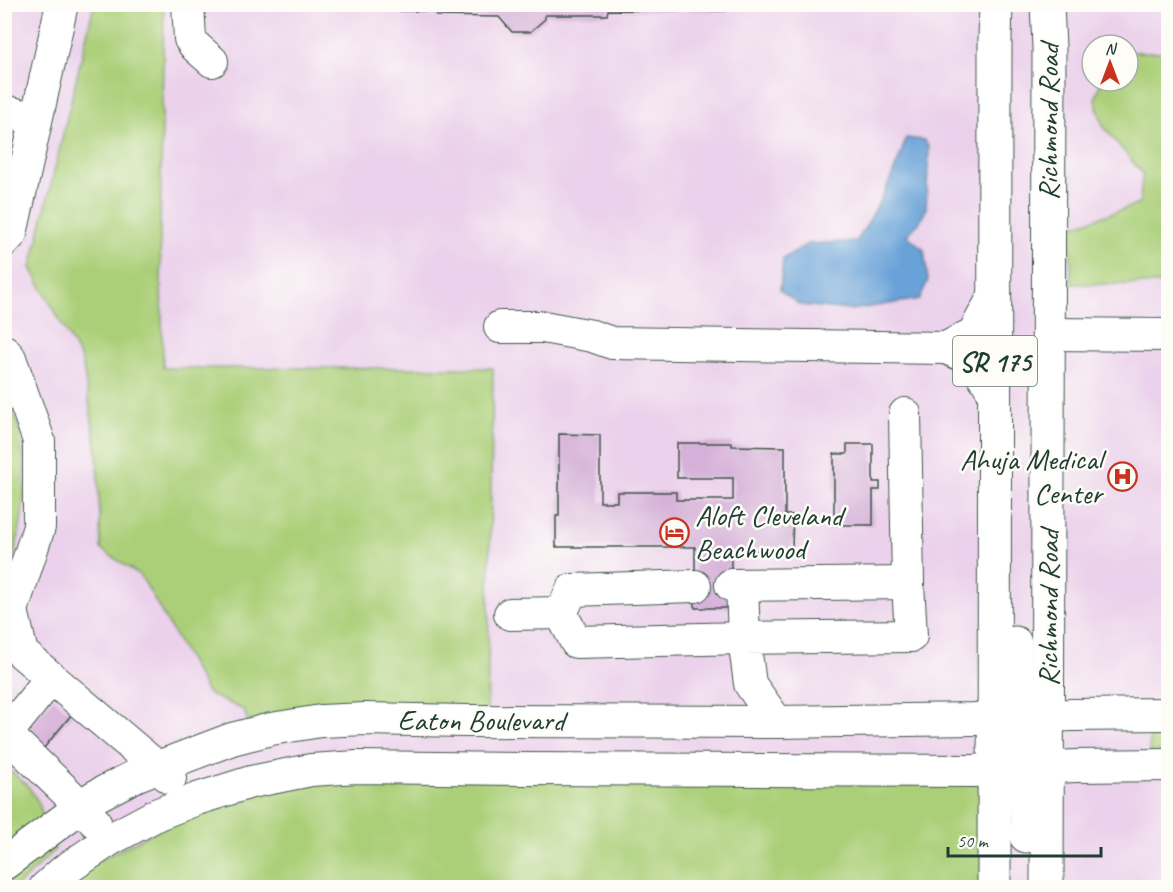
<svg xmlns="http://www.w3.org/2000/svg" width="1173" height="892" font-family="Caveat,sans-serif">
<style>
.built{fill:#ebd1eb;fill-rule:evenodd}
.green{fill:#abcf78;stroke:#658656;stroke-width:1.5}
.water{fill:#69a2d8;stroke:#447086;stroke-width:1.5}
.building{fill:#d5b0d8}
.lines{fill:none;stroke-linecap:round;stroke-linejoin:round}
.minor-casing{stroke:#3f554a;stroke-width:34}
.major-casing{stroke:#3f554a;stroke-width:35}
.minor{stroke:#fff;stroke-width:32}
.major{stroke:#fff;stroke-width:33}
.labels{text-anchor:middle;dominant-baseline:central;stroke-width:5;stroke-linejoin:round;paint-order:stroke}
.shield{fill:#fdfcf7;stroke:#62766e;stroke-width:1.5}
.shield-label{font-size:28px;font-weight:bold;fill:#1f3d34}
.street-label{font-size:30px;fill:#1f3d34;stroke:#fdfcf7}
.poi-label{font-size:30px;fill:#1f3d34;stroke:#fdfcf7;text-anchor:end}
</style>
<rect width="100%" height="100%" fill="#fdfcf7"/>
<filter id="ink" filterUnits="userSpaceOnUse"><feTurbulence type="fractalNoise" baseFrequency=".0167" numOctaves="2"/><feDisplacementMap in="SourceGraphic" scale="12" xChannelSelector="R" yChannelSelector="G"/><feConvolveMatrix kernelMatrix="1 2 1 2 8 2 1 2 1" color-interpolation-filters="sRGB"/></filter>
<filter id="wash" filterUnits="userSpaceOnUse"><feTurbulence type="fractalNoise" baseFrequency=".008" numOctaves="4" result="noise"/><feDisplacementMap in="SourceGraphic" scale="24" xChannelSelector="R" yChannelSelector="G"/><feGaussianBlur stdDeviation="1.35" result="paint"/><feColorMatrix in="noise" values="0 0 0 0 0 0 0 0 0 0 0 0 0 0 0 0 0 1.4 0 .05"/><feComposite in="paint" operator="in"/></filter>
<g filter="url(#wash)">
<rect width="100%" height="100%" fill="#f5e0c4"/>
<path class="built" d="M5,5H1168V887L5,888ZM1092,45H1128V81H1092Z"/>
<g class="green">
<path d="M94,5H164L160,231L163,368H493L487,721L252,734L244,710L208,694L141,576L101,549L97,451L82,361L31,268Z"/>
<path d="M1128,52H1168V284H1071L1070,227L1139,204L1143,174L1103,126L1095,100L1101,81H1128Z"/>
<path d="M4,384C10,402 18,420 21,438C29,488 23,536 4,584Z"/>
<path d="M1150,737H1168V752H1149Z"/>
<path d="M5,766L28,786L39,803L47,831L5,864Z"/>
<path d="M994,770V887L45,888L251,782Z"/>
<path d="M53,845L55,849L51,854L16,887L5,888V879Z"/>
</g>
<path class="water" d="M906,138L924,140L929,147L926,210L919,223L907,235L924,250L928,280L920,299L851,310L800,305L780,290L783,259L807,244L857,241C876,210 896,173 906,138Z"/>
<g id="blocks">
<g class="building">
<path d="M391,4H726V11L608,10L607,15H545V19L530,32H512L499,17L436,16V11H391Z"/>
<path d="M559,434L600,435V502H617V492H676V500H733V478H677V443H732V446L785,447V515H793L792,548H786V551H731V608H695V547H556V516H559Z"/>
<path d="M847,444H873V482H880V490H873V525H834V454H847Z"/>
<path d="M53,698L72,714L39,754L20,738Z"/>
</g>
</g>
</g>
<g filter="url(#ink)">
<use href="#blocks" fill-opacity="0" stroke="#3f554a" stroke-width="1.5"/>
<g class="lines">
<defs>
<g id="minor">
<path d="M188,4L190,39L196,47L212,61"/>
<path d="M4,111L36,119"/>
<path d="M4,241L11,234L62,4"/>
<path d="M995,294L974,333L946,348L973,360L995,394"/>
<path d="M500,327H543L592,336L612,343L946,348"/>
<path d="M1049,334L1168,335"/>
<path d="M4,351L10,358L39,441V527L12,610L4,622"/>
<path d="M731,585L908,583"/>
<path d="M12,610L22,653L170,778"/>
<path d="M561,613L572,590L695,586"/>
<path d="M510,614L561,613L576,642L744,638L742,585"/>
<path d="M777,722L750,684L744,638L911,636L908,583L905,414"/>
<path d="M4,732L81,806L95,822"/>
<path d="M6,734L51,678"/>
<path d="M4,864L94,797L137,775L232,739L271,729L321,721L365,719L465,721L777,722L973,719L1072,715L1168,714"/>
<path d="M45,888L65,870L111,839L158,814L197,799L251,782L311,770L357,767L521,769L973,771L1076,766L1168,765"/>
</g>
<g id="major">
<path d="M1047,4L1049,47L1047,888"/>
<path d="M1015,643C1015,657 1014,672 1017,686C1021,709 1032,731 1041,752"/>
<path d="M997,726C1009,750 1023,775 1026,802C1027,813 1027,825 1026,836"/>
<path d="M994,888L995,39L996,4"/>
</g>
</defs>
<use href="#minor" class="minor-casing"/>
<use href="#major" class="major-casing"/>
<use href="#minor" class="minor"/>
<use href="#major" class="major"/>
</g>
</g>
<defs>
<symbol id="hospital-ring" viewBox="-11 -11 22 22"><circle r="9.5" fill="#fdfcf7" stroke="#c8321e" stroke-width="1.5"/><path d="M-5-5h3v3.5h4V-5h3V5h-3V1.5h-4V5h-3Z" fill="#c8321e"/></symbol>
<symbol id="hotel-ring" viewBox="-11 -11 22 22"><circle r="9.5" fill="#fdfcf7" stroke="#c8321e" stroke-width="1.5"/><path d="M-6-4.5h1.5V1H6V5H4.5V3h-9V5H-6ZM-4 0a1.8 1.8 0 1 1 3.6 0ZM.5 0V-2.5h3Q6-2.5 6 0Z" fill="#c8321e"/></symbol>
</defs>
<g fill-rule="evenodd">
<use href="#hospital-ring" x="1106" y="460" width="33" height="33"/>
<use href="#hotel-ring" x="658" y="516" width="33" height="33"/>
</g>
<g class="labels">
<rect class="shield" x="953" y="336" width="84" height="50" rx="4.5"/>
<g class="shield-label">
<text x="995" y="361">SR 175</text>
</g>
<g class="street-label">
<text transform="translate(1048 122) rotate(-90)">Richmond Road</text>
<text transform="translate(1048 608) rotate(-90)">Richmond Road</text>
<text x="481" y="720">Eaton Boulevard</text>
</g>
<g class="poi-label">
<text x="1102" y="459">Ahuja Medical<tspan x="1102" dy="34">Center</tspan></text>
<text x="695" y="515" text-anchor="start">Aloft Cleveland<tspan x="695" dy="34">Beachwood</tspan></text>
</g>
</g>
<rect width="1173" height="892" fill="none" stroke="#fdfcf7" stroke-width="24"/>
<g transform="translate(1110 63)"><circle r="28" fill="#fdfcf7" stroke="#a4b0a9" stroke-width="1.5"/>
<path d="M0-4.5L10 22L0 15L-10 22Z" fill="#c8321e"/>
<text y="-9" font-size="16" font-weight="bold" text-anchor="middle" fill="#1f3d34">N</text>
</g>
<path d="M948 847v9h153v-9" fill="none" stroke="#1f3d34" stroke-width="3"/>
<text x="957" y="847" font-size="18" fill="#1f3d34" stroke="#fdfcf7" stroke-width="4.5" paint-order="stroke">50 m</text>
</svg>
